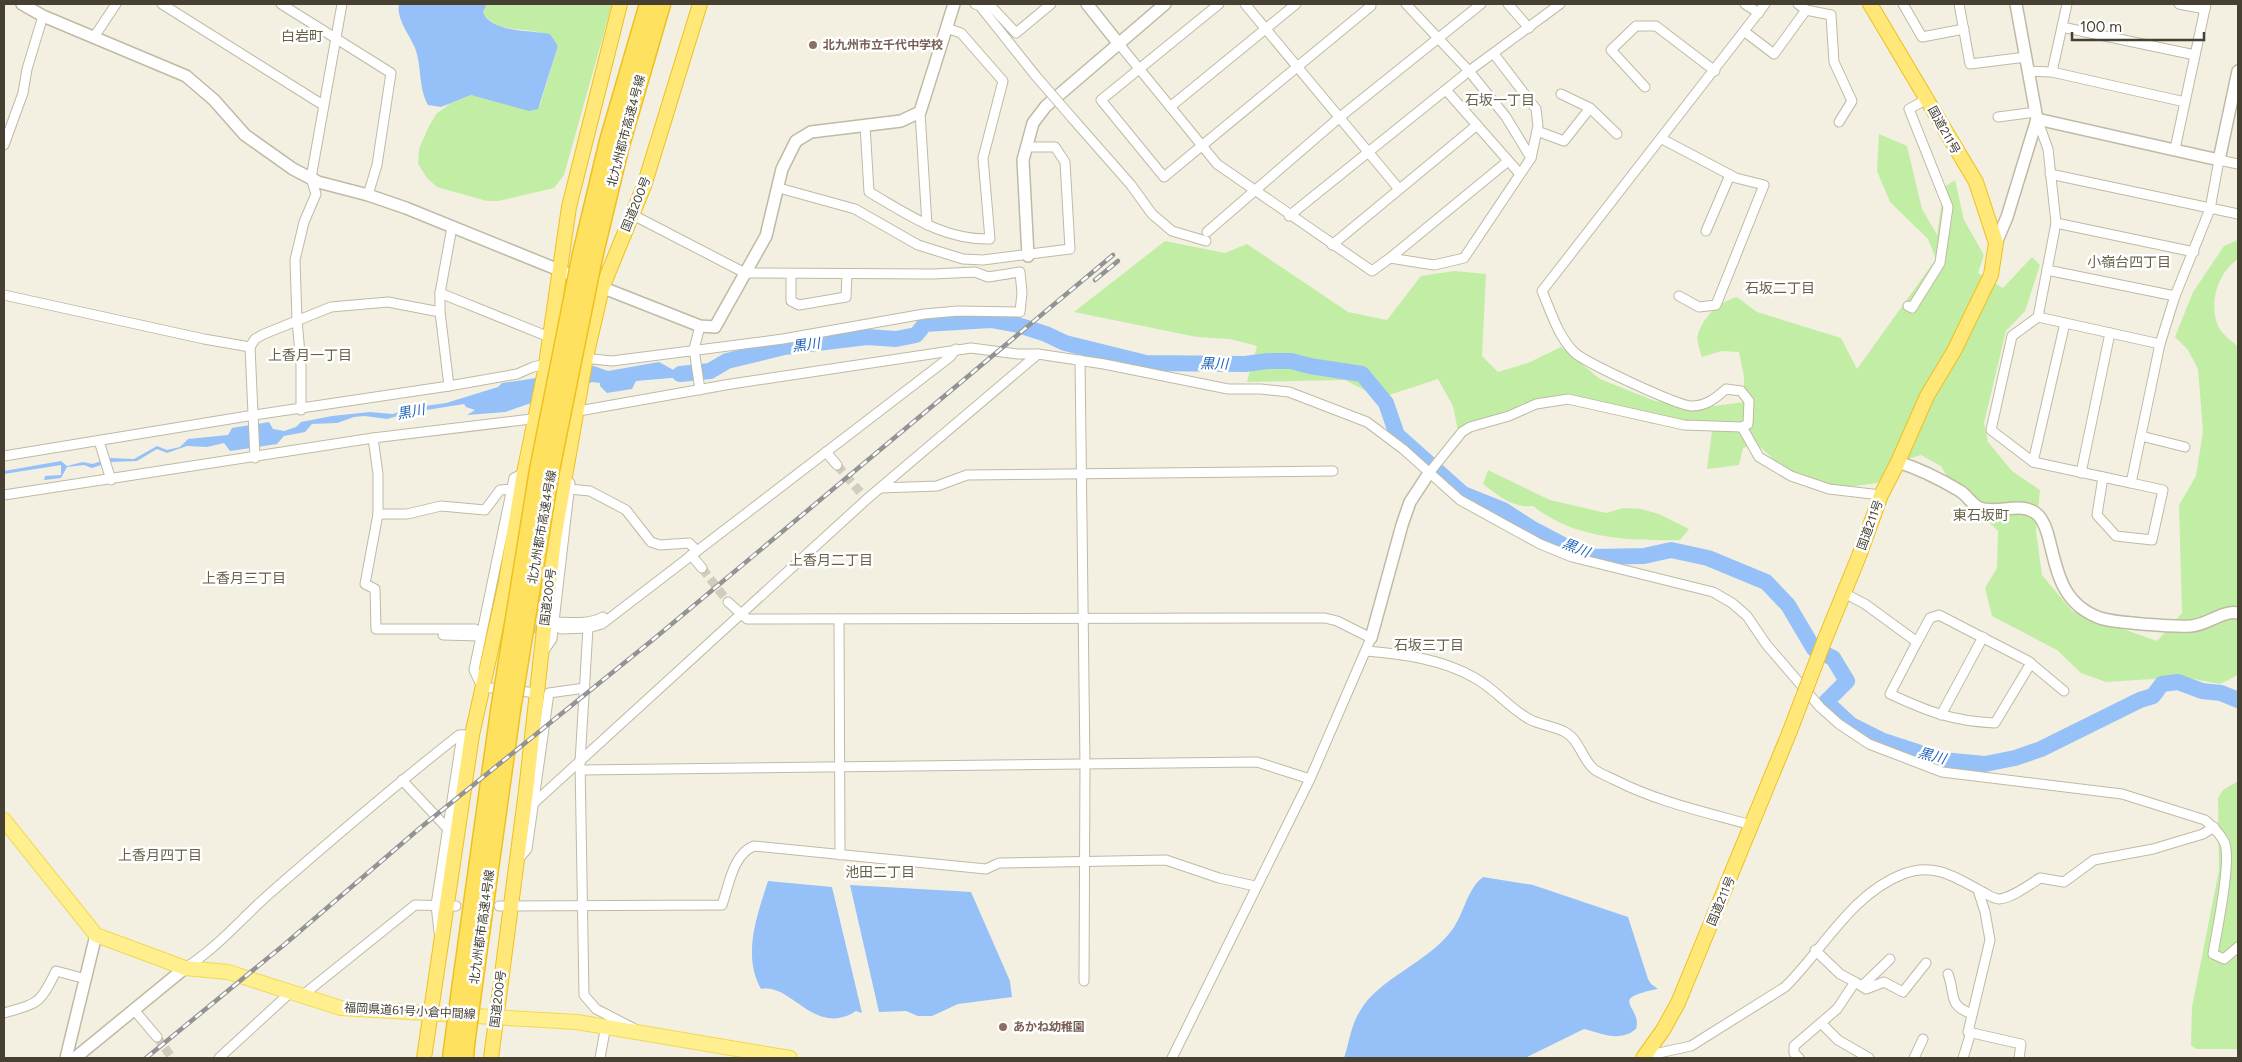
<svg xmlns="http://www.w3.org/2000/svg" width="2242" height="1062" font-family="Figtree,'Noto Sans JP',sans-serif">
<style>
.green{fill:#c2eda5}
.water{fill:#95c1f8}
.lines{fill:none;stroke-linecap:round;stroke-linejoin:round}
.river{stroke:#95c1f8;stroke-width:16}
.minor-tunnel{stroke:#d0cdbe;stroke-width:9;stroke-dasharray:9 4.5;stroke-linecap:butt}
.minor-casing{stroke:#bfbaa4;stroke-width:11}
.tertiary-casing{stroke:#bfbaa4;stroke-width:14}
.primary-casing{stroke:#f0d852;stroke-width:16}
.trunk-casing{stroke:#eec020;stroke-width:16}
.motorway-casing{stroke:#eec020;stroke-width:19}
.minor{stroke:#fff;stroke-width:9}
.tertiary{stroke:#fff;stroke-width:11}
.primary{stroke:#ffef8e;stroke-width:14}
.trunk{stroke:#ffe877;stroke-width:14}
.motorway{stroke:#ffe160;stroke-width:16}
.rail-casing{stroke:#939393;stroke-width:4.5}
.rail{stroke:#fff;stroke-width:2.5;stroke-dasharray:8;stroke-linecap:butt}
.minor-bridge-casing{stroke:#bfbaa4;stroke-width:11;stroke-linecap:butt}
.trunk-bridge-casing{stroke:#eec020;stroke-width:16;stroke-linecap:butt}
.motorway-bridge-casing{stroke:#eec020;stroke-width:19;stroke-linecap:butt}
.minor-bridge{stroke:#fff;stroke-width:9}
.trunk-bridge{stroke:#ffe877;stroke-width:14}
.motorway-bridge{stroke:#ffe160;stroke-width:16}
.education-dot{fill:#8d6e63;stroke:#fff;stroke-width:2}
.labels{text-anchor:middle;dominant-baseline:central;stroke-width:5;stroke-linejoin:round;paint-order:stroke}
.education-label{font-size:12px;font-weight:bold;fill:#785e54;stroke:#fff;text-anchor:start}
.street-label{font-size:12px;fill:#454032;stroke:#fff}
.neighbourhood-label{font-size:14px;fill:#696048;stroke:#fff}
.water-label{font-size:14px;font-style:italic;fill:#2063bb;stroke:#fff}
</style>
<rect width="100%" height="100%" fill="#f3f0e1"/>
<g class="green">
<path d="M487,4H612L564,175L554,188L498,201H487L437,187L427,178L418,164L419,149L428,128L436,114L451,103L471,95L540,105L558,46C543,19 499,41 483,12Z"/>
<path d="M1879,134L1907,146L1922,209L1937,235L1944,187L1955,180L1964,220L1984,255L1978,273L2003,288L2032,257L2040,265L2025,311L2006,331L1984,423L1988,442L2012,471L2040,490L2036,531L2042,575L2072,611L2157,641L2182,613L2179,505L2196,476L2203,431L2198,369L2188,350L2175,337L2193,292L2224,246L2238,240V259C2217,273 2208,306 2219,328C2223,335 2232,341 2238,347V675L2220,684L2183,677L2106,682L2081,673L2057,650L1992,616L1985,588L1997,568L1998,531L1952,485L1941,466L1921,455L1898,462L1877,483L1827,490L1794,478L1757,444L1743,448L1739,465L1707,469L1712,431L1653,424L1571,402L1466,425L1458,431L1453,406L1438,379L1380,398L1345,380L1247,382L1257,346L1230,339L1197,337L1074,312L1165,241L1225,253L1247,244L1348,312L1387,320L1421,276L1454,271L1486,274L1482,356L1498,372L1528,363L1561,347L1600,379L1655,401L1706,407L1744,402V377L1739,352L1721,351L1702,357C1700,351 1696,340 1698,334C1704,316 1719,302 1737,297L1757,312L1841,338L1857,369L1936,259L1928,239L1890,202L1877,171Z"/>
<path d="M1488,470L1550,500L1606,513L1623,508L1641,509L1659,514L1689,529L1680,540C1628,541 1575,539 1533,506C1512,508 1499,496 1483,484Z"/>
<path d="M2238,781V1049H2196L2191,1045L2192,1007L2219,870L2218,798L2223,790Z"/>
</g>
<g class="water">
<path d="M399,4H487L483,12C491,33 531,30 550,34L558,46L538,109L529,111L471,95L441,107L428,105C418,87 422,66 415,48C409,34 396,19 399,4Z"/>
<path d="M659,362L679,373L695,372V376L636,381L632,389L607,393L600,386V383L592,382L505,412L467,415L475,410L466,407L464,404L408,413L387,419L365,416L354,417L337,423L312,424L305,432L284,436L277,444L230,451L224,443L207,447L187,446L167,453L157,449L137,461L110,462L92,468L84,465L67,467L61,478L44,480L45,476L61,475V465L4,474V471L61,461L67,466L83,462L93,464L109,458L134,459L157,446L167,450L180,447L188,439L228,435L232,428L269,422L273,429L284,431L296,427L301,422L332,416L370,412L393,414L411,408L446,403L498,387L502,383L530,379L594,366L608,371Z"/>
<path d="M1483,877L1533,885L1628,917L1648,979L1651,984L1658,989C1605,999 1643,1006 1636,1029C1619,1043 1601,1033 1584,1029L1525,1058H1344C1349,1043 1351,1025 1360,1011C1379,978 1429,962 1452,930C1464,914 1467,889 1483,877Z"/>
<path d="M768,881L832,887L862,1013L856,1011C815,1038 791,982 761,989C742,955 757,916 768,881Z"/>
<path d="M850,885L971,892L1010,981L1012,997L958,1004L932,1016H918L906,1011L879,1012Z"/>
</g>
<g class="lines">
<path class="river" d="M680,374L710,371L727,361L784,347L867,337L896,339L916,335L925,324L991,320L1018,325L1046,334L1065,343L1146,363L1245,364L1268,361H1291L1310,366L1362,374L1386,403L1397,435L1463,494L1503,510L1531,528L1567,547L1596,557L1644,556L1671,550L1708,558L1766,582L1788,605L1814,649L1833,658L1847,681L1826,702L1851,725L1881,740L1942,760L1985,764L2015,758L2041,749L2140,700L2153,696L2162,684L2178,682L2202,691L2221,693L2238,700"/>
<g class="minor-tunnel">
<path d="M837,465L860,492"/>
<path d="M702,568L728,602"/>
<path d="M476,629H548"/>
<path d="M157,1037L172,1058"/>
</g>
<defs>
<g id="minor">
<path d="M162,4L323,105"/>
<path d="M281,4L391,73L377,165L368,195"/>
<path d="M975,4L980,6L1035,75"/>
<path d="M989,4L1016,33L1051,4"/>
<path d="M1219,4L1101,100L1164,177L1371,6"/>
<path d="M1245,4L1399,189"/>
<path d="M1406,4L1469,71L1506,117L1531,158"/>
<path d="M1508,4L1529,28"/>
<path d="M1745,4L1759,13"/>
<path d="M1903,4L1922,37L1964,29"/>
<path d="M1959,4L1970,64L2026,57"/>
<path d="M2179,4L2205,9"/>
<path d="M1806,10L1831,15L1834,62L1852,101L1839,122"/>
<path d="M2062,27L2195,55"/>
<path d="M1745,32L1774,54L1806,10L1798,4"/>
<path d="M94,37L116,4"/>
<path d="M1119,44L1217,164L1372,271L1390,258L1434,265L1464,258L1531,158L1538,126L1536,109L1494,54"/>
<path d="M2029,71L2052,72L2185,102"/>
<path d="M2052,72L2067,4"/>
<path d="M1645,87L1611,50L1636,26H1656L1715,71"/>
<path d="M1446,90L1520,174"/>
<path d="M1561,94L1590,108"/>
<path d="M1170,107L1296,4"/>
<path d="M920,112L927,225"/>
<path d="M1998,117L2036,112"/>
<path d="M1073,119L1131,185L1152,214L1172,231L1206,241"/>
<path d="M2037,119L2048,149L2056,223L2038,317L2012,336L1991,430L2033,462L2131,483L2160,344L2175,296L2210,209L2219,160L2238,164"/>
<path d="M865,125L869,192C909,215 943,240 990,239L983,158L1003,81L961,33L946,28"/>
<path d="M1537,131L1564,141L1590,108L1617,134"/>
<path d="M1662,139L1736,178L1764,185L1716,305L1699,307L1679,296"/>
<path d="M4,145L23,93L27,69L43,16"/>
<path d="M2175,149L2206,4"/>
<path d="M2050,174L2238,214"/>
<path d="M779,188L855,209L918,245L963,259L983,260L1070,249L1065,162L1055,147H1026"/>
<path d="M1289,216L1469,71L1560,4"/>
<path d="M2056,223L2194,252"/>
<path d="M452,227L440,293L549,337"/>
<path d="M1706,231L1730,175"/>
<path d="M1207,232L1340,117L1481,4"/>
<path d="M1332,245L1477,125"/>
<path d="M1390,258L1508,161"/>
<path d="M2047,270L2175,296"/>
<path d="M791,274V301L799,305L846,297L847,274"/>
<path d="M440,293V312L449,386"/>
<path d="M4,295L204,339L250,347L255,458"/>
<path d="M1908,306L1912,308L1940,263L1948,207L1909,109L1927,99"/>
<path d="M2038,317L2160,344"/>
<path d="M250,347L255,339L264,334L331,307L388,302L440,312"/>
<path d="M583,358L612,361L783,339L924,314L958,311L1020,312L1022,293L1020,272L988,277L975,272L933,274L745,273L633,215"/>
<path d="M1080,360L1085,765L1084,981"/>
<path d="M700,390L694,349L700,326"/>
<path d="M301,410V365L297,320L295,260L304,222L316,194L311,178L342,4"/>
<path d="M573,412L731,384L971,348L1018,354H1038L1104,364L1228,389H1261L1289,392L1367,422L1403,449L1460,500L1540,544L1572,557L1713,592L1732,603L1747,616L1766,644L1820,707L1839,724L1869,744L1942,772L2122,794L2205,820C2212,826 2222,835 2225,844C2231,864 2217,930 2213,954L2224,959L2238,947"/>
<path d="M1742,427L1759,457L1791,476L1829,489L1881,495"/>
<path d="M2141,436L2185,447"/>
<path d="M373,438L378,474V514L365,584L375,589L376,629H475"/>
<path d="M99,441L111,480"/>
<path d="M826,452L837,465"/>
<path d="M4,456L254,415L449,386L517,374L533,367L550,363"/>
<path d="M2033,462L2065,323"/>
<path d="M524,473L514,478L474,670L482,687L537,693"/>
<path d="M1429,473L1462,432L1470,427L1509,416L1536,404L1568,399L1684,425L1742,427L1748,424L1749,401L1741,391L1726,389C1716,398 1706,406 1692,406C1678,406 1584,362 1574,352C1558,336 1551,312 1542,291L1765,4"/>
<path d="M2081,473L2110,333"/>
<path d="M2103,477L2097,515L2116,536L2152,540L2163,490L2131,483"/>
<path d="M880,488L937,486L967,475L1333,471"/>
<path d="M569,489L590,491L626,510L651,542L660,545L689,543L697,551"/>
<path d="M4,495L373,438L540,418"/>
<path d="M378,514H407L441,506L485,510L500,490L512,489"/>
<path d="M691,555L702,568"/>
<path d="M1844,593L1865,604L1917,642L1930,618L1939,615L2028,661L2064,691"/>
<path d="M728,602L747,619L1325,618L1337,621L1371,638L1310,779L1172,1058"/>
<path d="M839,619L840,855"/>
<path d="M554,622C569,622 589,625 603,617"/>
<path d="M588,628L580,762L584,995L596,1009L633,1028"/>
<path d="M561,629L588,628L602,624L950,357L956,349"/>
<path d="M443,635L480,636"/>
<path d="M1917,642L1890,694C1929,712 1952,721 1995,723L2031,663"/>
<path d="M1366,651C1403,654 1442,659 1475,678C1495,689 1509,708 1529,719C1540,725 1554,726 1565,732C1580,740 1582,760 1595,770C1601,774 1609,777 1615,780C1658,802 1705,812 1751,825"/>
<path d="M543,652L552,639L570,483"/>
<path d="M1941,715L1983,637"/>
<path d="M582,770L1257,762L1310,779"/>
<path d="M402,780L447,828"/>
<path d="M534,803L867,499L1038,354"/>
<path d="M518,860L527,849L549,693L585,688"/>
<path d="M1978,890L1985,912L1990,940L1968,1032L2021,1044L2019,1058"/>
<path d="M499,906L722,905C729,885 733,854 754,846L986,869L999,863L1166,860L1219,878L1255,886"/>
<path d="M439,932L436,905L462,735"/>
<path d="M185,968C216,949 241,919 268,895C331,840 394,786 459,735H472"/>
<path d="M1948,974C1956,995 1947,1005 1972,1014"/>
<path d="M1855,982L1866,989L1884,982L1903,992L1926,963"/>
<path d="M1862,986L1890,959"/>
<path d="M303,995L415,905L456,906"/>
<path d="M135,1011L157,1037"/>
<path d="M4,1013C39,1003 40,1004 56,971L86,979"/>
<path d="M1821,1023L1838,1040L1869,1058"/>
<path d="M1645,1056L1691,1046L1785,987C1823,950 1851,894 1903,874C1934,862 1955,877 1981,891C1987,894 1993,899 1999,899C2012,898 2029,885 2040,878L2064,882L2094,860L2153,849L2203,834L2214,827"/>
<path d="M219,1058L292,991"/>
<path d="M600,1058L606,1025"/>
<path d="M1799,1058L1794,1053V1046L1837,1009L1855,982L1840,974L1815,950"/>
<path d="M1914,1058L1923,1039"/>
<path d="M1963,1058L1971,1032"/>
</g>
<g id="tertiary">
<path d="M22,4L43,16L186,76L214,100L245,135L293,169L318,182L368,195L406,208L581,279"/>
<path d="M1087,4L1119,44"/>
<path d="M2037,119L2219,160L2238,71"/>
<path d="M1996,243L2007,217L2037,119L2016,4"/>
<path d="M1028,256L1023,160L1033,123L1046,106L1165,4"/>
<path d="M596,285L700,326L715,327L766,236L782,169L796,141L811,132L901,121L920,112L954,4"/>
<path d="M1898,462C1920,469 1940,479 1960,491C1967,495 1972,505 1980,508C1998,515 2022,500 2038,515C2045,522 2048,534 2050,543C2058,576 2064,605 2100,618C2115,623 2175,627 2191,626C2208,625 2222,610 2238,613"/>
<path d="M1371,638L1402,525L1410,502L1429,473"/>
<path d="M66,1058L96,935"/>
<path d="M75,1058L185,968"/>
</g>
<path id="primary" d="M4,820L96,935L185,968L228,972L341,1008L577,1022L790,1058"/>
<g id="trunk">
<path d="M1825,639L1859,556L1881,495L1898,462L1927,396L1954,351L1991,275L1996,243L1976,182L1870,4"/>
<path d="M424,1058L472,735L506,582L524,473L545,371L569,207L620,4"/>
<path d="M491,1058L526,791L554,539L586,357L602,288L644,186L700,4"/>
<path d="M1643,1058L1663,1030L1678,1003L1790,731"/>
</g>
<g id="motorway">
<path d="M581,254L608,141L648,4"/>
<path d="M594,257L621,145L662,4"/>
<path d="M461,983L499,711"/>
<path d="M474,984L512,710"/>
<path d="M451,1058L453,1043"/>
<path d="M465,1058L466,1045"/>
</g>
</defs>
<use href="#minor" class="minor-casing"/>
<use href="#tertiary" class="tertiary-casing"/>
<use href="#primary" class="primary-casing"/>
<use href="#trunk" class="trunk-casing"/>
<use href="#motorway" class="motorway-casing"/>
<use href="#minor" class="minor"/>
<use href="#tertiary" class="tertiary"/>
<use href="#primary" class="primary"/>
<use href="#trunk" class="trunk"/>
<use href="#motorway" class="motorway"/>
<defs>
<g id="rail">
<path d="M1095,280L1118,261"/>
<path d="M146,1058L285,944L420,828L655,638L1113,255"/>
</g>
</defs>
<use href="#rail" class="rail-casing"/>
<use href="#rail" class="rail"/>
<defs>
<path id="minor-bridge" d="M1035,75L1073,119"/>
<path id="trunk-bridge" d="M1790,731L1825,639"/>
<g id="motorway-bridge">
<path d="M512,710L551,470L594,257"/>
<path d="M499,711L538,470L581,254"/>
<path d="M453,1043L461,983"/>
<path d="M466,1045L474,984"/>
</g>
</defs>
<use href="#minor-bridge" class="minor-bridge-casing"/>
<use href="#trunk-bridge" class="trunk-bridge-casing"/>
<use href="#motorway-bridge" class="motorway-bridge-casing"/>
<use href="#minor-bridge" class="minor-bridge"/>
<use href="#trunk-bridge" class="trunk-bridge"/>
<use href="#motorway-bridge" class="motorway-bridge"/>
</g>
<g class="education-dot">
<circle cx="813" cy="45" r="5"/>
<circle cx="1003" cy="1027" r="5"/>
</g>
<g class="labels">
<g class="education-label">
<text x="823" y="45">北九州市立千代中学校</text>
<text x="1013" y="1027">あかね幼稚園</text>
</g>
<g class="street-label">
<text transform="translate(1944 130) rotate(61)">国道211号</text>
<text transform="translate(626 131) rotate(-75)">北九州都市高速4号線</text>
<text transform="translate(636 204) rotate(-68)">国道200号</text>
<text transform="translate(1870 525) rotate(-70)">国道211号</text>
<text transform="translate(542 527) rotate(-80)">北九州都市高速4号線</text>
<text transform="translate(548 597) rotate(-83)">国道200号</text>
<text transform="translate(1721 901) rotate(-67)">国道211号</text>
<text transform="translate(482 927) rotate(-82)">北九州都市高速4号線</text>
<text transform="translate(498 999) rotate(-83)">国道200号</text>
<text transform="translate(410 1011) rotate(3)">福岡県道61号小倉中間線</text>
</g>
<g class="neighbourhood-label">
<text x="302" y="36">白岩町</text>
<text x="1500" y="100">石坂一丁目</text>
<text x="2129" y="262">小嶺台四丁目</text>
<text x="1780" y="288">石坂二丁目</text>
<text x="310" y="355">上香月一丁目</text>
<text x="1981" y="515">東石坂町</text>
<text x="831" y="560">上香月二丁目</text>
<text x="244" y="578">上香月三丁目</text>
<text x="1429" y="645">石坂三丁目</text>
<text x="160" y="855">上香月四丁目</text>
<text x="880" y="872">池田二丁目</text>
</g>
<g class="water-label">
<text transform="translate(806 345) rotate(-7)">黒川</text>
<text transform="translate(1214 364) rotate(1)">黒川</text>
<text transform="translate(411 412) rotate(-11)">黒川</text>
<text transform="translate(1576 548) rotate(22)">黒川</text>
<text transform="translate(1932 756) rotate(15)">黒川</text>
</g>
</g>
<rect width="2242" height="1062" fill="none" stroke="#454032" stroke-width="10"/>
<path d="M2072 32v8h132v-8" fill="none" stroke="#454032" stroke-width="2.5"/>
<text x="2080" y="32" font-size="15" fill="#454032" stroke="#ffffff" stroke-width="4" paint-order="stroke">100 m</text>
</svg>
